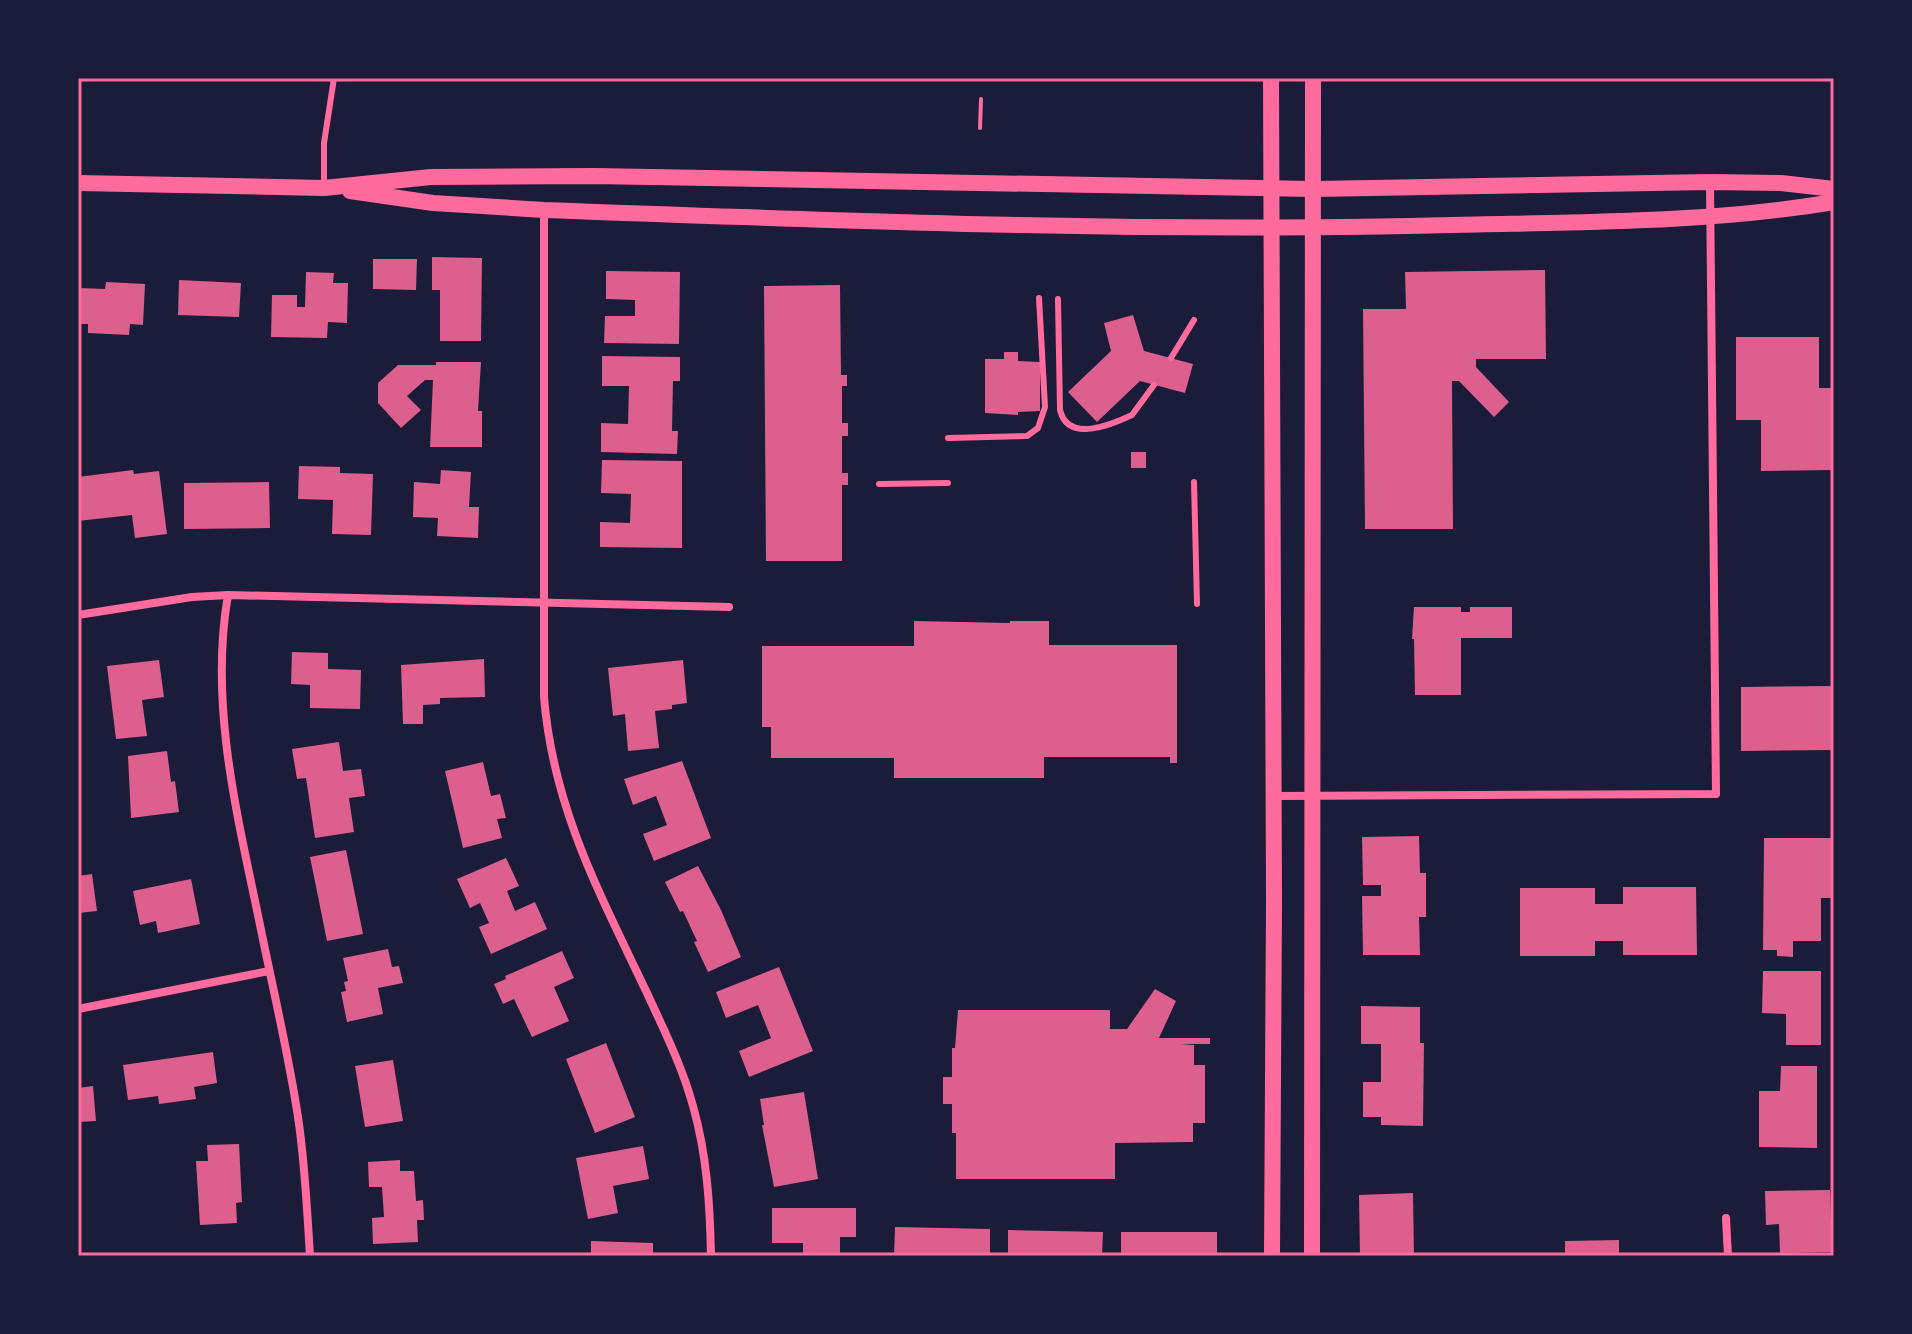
<svg xmlns="http://www.w3.org/2000/svg" width="1912" height="1334" font-family="Overpass,sans-serif">
<style>
.building{fill:#dd5f8e}
.lines{fill:none;stroke-linecap:round;stroke-linejoin:round}
.path{stroke:#ff6b9d;stroke-width:4}
.service{stroke:#ff6b9d;stroke-width:6}
.minor{stroke:#ff6b9d;stroke-width:8}
.secondary{stroke:#ff6b9d;stroke-width:16}
.neatline{fill:none;stroke:#ff6b9d;stroke-width:3}
</style>
<rect width="100%" height="100%" fill="#1b1b3a"/>
<g class="building">
<path d="M432,257L482,258L481,341H440V290H432Z"/>
<path d="M373,259H417L416,290L373,289Z"/>
<path d="M1545,270L1546,359H1476V367L1509,402L1494,417L1459,381H1452L1453,529H1365L1363,309H1406L1405,272Z"/>
<path d="M606,271L680,272L679,344L604,343L605,316H635V300L606,299Z"/>
<path d="M306,272L334,273L333,283H348L347,323L328,322L327,338L271,337L272,295H297V307H305Z"/>
<path d="M179,280L241,283L239,317L178,315Z"/>
<path d="M106,282L145,284L143,325L130,324L129,335L88,333V324H78V288L105,289Z"/>
<path d="M840,285L841,375H847V386H842V423H848V436H842V473H848V485H842V561H766L764,286Z"/>
<path d="M1133,315L1144,351L1193,364L1185,393L1140,381L1097,422L1068,392L1111,351L1104,323Z"/>
<path d="M1736,337H1819V388H1834V470L1761,471V420H1736Z"/>
<path d="M1004,352H1018V361L1040,362V411L1018,412V415L985,413V359H1004Z"/>
<path d="M602,356L680,357V381H673L672,431H678L677,454L601,452V423L628,424L629,386H602Z"/>
<path d="M436,362H481L478,411H482V447H430L433,380H425L407,396L421,410L401,428L378,403V383L398,365H436Z"/>
<rect x="1131" y="452" width="15" height="16"/>
<path d="M602,460L682,461V548L600,547V522L630,523L631,494L601,493Z"/>
<path d="M299,466L340,467V473L373,474L371,535L332,534L333,500L298,499Z"/>
<path d="M133,470L134,474L159,471L167,534L135,538L132,515L78,521V477Z"/>
<path d="M441,470L471,472L469,507H479L478,538L437,536L438,518L413,517L414,482L440,484Z"/>
<path d="M269,482L270,528L184,529V483Z"/>
<path d="M1414,607H1461V612H1470V607H1512V638H1461V695H1415L1414,639H1412Z"/>
<path d="M914,621L1010,623V621H1049V645H1177V763H1170V757H1044V778H894V758H771V727H762V646H914Z"/>
<path d="M292,652L328,653V669L361,670L360,709L310,708V685L291,684Z"/>
<path d="M484,659L485,697L440,698V704L423,705V724H403L401,665Z"/>
<path d="M159,660L164,697L142,700L147,736L116,739L107,666Z"/>
<path d="M683,660L687,703L672,705V709L655,711L659,748L628,751L625,714L613,716L608,668Z"/>
<path d="M1834,686V750L1741,751V687Z"/>
<path d="M339,742L343,771L361,769L365,796L349,798L354,832L315,838L306,778L297,779L292,749Z"/>
<path d="M167,751L171,782L175,781L179,812L131,818L128,756Z"/>
<path d="M682,761L711,838L654,861L643,834L667,825L656,796L633,805L624,779Z"/>
<path d="M483,762L491,796L500,794L506,818L497,819L502,838L463,848L445,771Z"/>
<path d="M1419,836L1420,873H1426V917H1419L1420,955H1363L1362,896H1381V885H1363L1362,837Z"/>
<path d="M1764,838H1834V898H1821V941H1793V957L1777,956V950H1763Z"/>
<path d="M346,850L363,934L327,941L310,857Z"/>
<path d="M506,858L519,886L507,891L515,911L535,902L547,929L491,954L479,927L489,923L480,903L470,908L457,879Z"/>
<path d="M698,866L721,910L741,957L708,972L694,942L697,941L683,911L680,912L665,882Z"/>
<path d="M92,874L97,911L78,913V876Z"/>
<path d="M191,879L200,924L158,933L156,921L140,925L133,891Z"/>
<path d="M1623,887H1696L1697,955H1623V941H1595V956H1520V888H1595V904H1623Z"/>
<path d="M388,949L392,967L399,966L403,983L378,988L383,1014L347,1022L341,992L346,991L344,982L348,981L343,958Z"/>
<path d="M562,951L574,978L554,987L569,1021L532,1037L514,999L503,1004L494,984L506,979L505,976Z"/>
<path d="M779,967L813,1051L749,1077L739,1051L771,1038L758,1005L726,1018L716,992Z"/>
<path d="M1763,971H1821V1045H1786V1014L1762,1013Z"/>
<path d="M1155,989L1176,1001L1159,1038H1210V1044H1180L1194,1045V1065H1205V1123H1193V1142L1115,1143V1179H956V1133H952V1104H943V1077H952V1048H955L958,1010H1110V1029H1127Z"/>
<path d="M1361,1006L1420,1007V1043H1424L1423,1126L1381,1125V1117H1363V1082H1381V1044H1361Z"/>
<path d="M606,1043L635,1117L595,1133L566,1059Z"/>
<path d="M213,1052L217,1083L194,1087L196,1099L159,1104L158,1096L128,1100L123,1065Z"/>
<path d="M393,1060L403,1121L365,1127L355,1066Z"/>
<path d="M1781,1066H1817V1148L1759,1147V1091H1780Z"/>
<path d="M93,1086L96,1121L78,1122V1088Z"/>
<path d="M804,1092L818,1179L774,1187L762,1125H764L760,1099Z"/>
<path d="M239,1144L242,1202L236,1203L237,1223L200,1225L196,1161H208L207,1145Z"/>
<path d="M643,1146L649,1179L613,1186L618,1213L588,1219L576,1158Z"/>
<path d="M400,1160V1171H414L416,1201L423,1200L424,1220H417L418,1242L373,1244L372,1218L384,1217L382,1187H369L368,1162Z"/>
<path d="M1830,1190L1832,1252L1780,1253L1779,1224L1766,1225L1765,1191Z"/>
<path d="M1413,1193L1414,1256H1360L1359,1195Z"/>
<path d="M772,1208H856V1237H840V1256H803V1243H772Z"/>
<path d="M895,1227L990,1229V1256H894Z"/>
<path d="M1008,1230L1103,1232L1102,1256H1008Z"/>
<rect x="1121" y="1232" width="96" height="24"/>
<path d="M1619,1240V1256H1565V1241Z"/>
<path d="M591,1241L653,1243V1256H591Z"/>
</g>
<g class="lines">
<path class="path" d="M980,128L981,99"/>
<g class="service">
<path d="M324,188V143L334,78"/>
<path d="M1058,299L1060,410C1068,443 1111,425 1132,415L1154,385"/>
<path d="M1171,358L1194,320"/>
<path d="M948,438L1027,436L1038,428L1045,407L1039,298"/>
<path d="M1194,482L1197,604"/>
<path d="M879,484L948,483"/>
</g>
<g class="minor">
<path d="M544,210V697C553,808 600,894 647,993C664,1030 682,1066 693,1106C707,1155 710,1205 711,1256"/>
<path d="M228,595C209,703 237,814 259,920C272,985 288,1051 298,1117C305,1163 307,1209 310,1256"/>
<path d="M78,615L192,597L228,595L729,607"/>
<path d="M1273,796L1716,794L1710,182"/>
<path d="M78,1009L269,971"/>
<path d="M1726,1218L1728,1256"/>
</g>
<g class="secondary">
<path d="M1271,78L1274,901L1272,1256"/>
<path d="M78,183L324,188L431,177L594,176L1314,189L1710,182L1781,183L1834,189"/>
<path d="M350,191L433,203L544,210C846,221 1150,233 1452,225C1579,222 1709,223 1834,202"/>
<path d="M1312,1256L1313,78"/>
</g>
</g>
<rect width="1912" height="1334" fill="none" stroke="#1b1b3a" stroke-width="160"/>
<rect x="80" y="80" width="1752" height="1174" class="neatline"/>
</svg>
